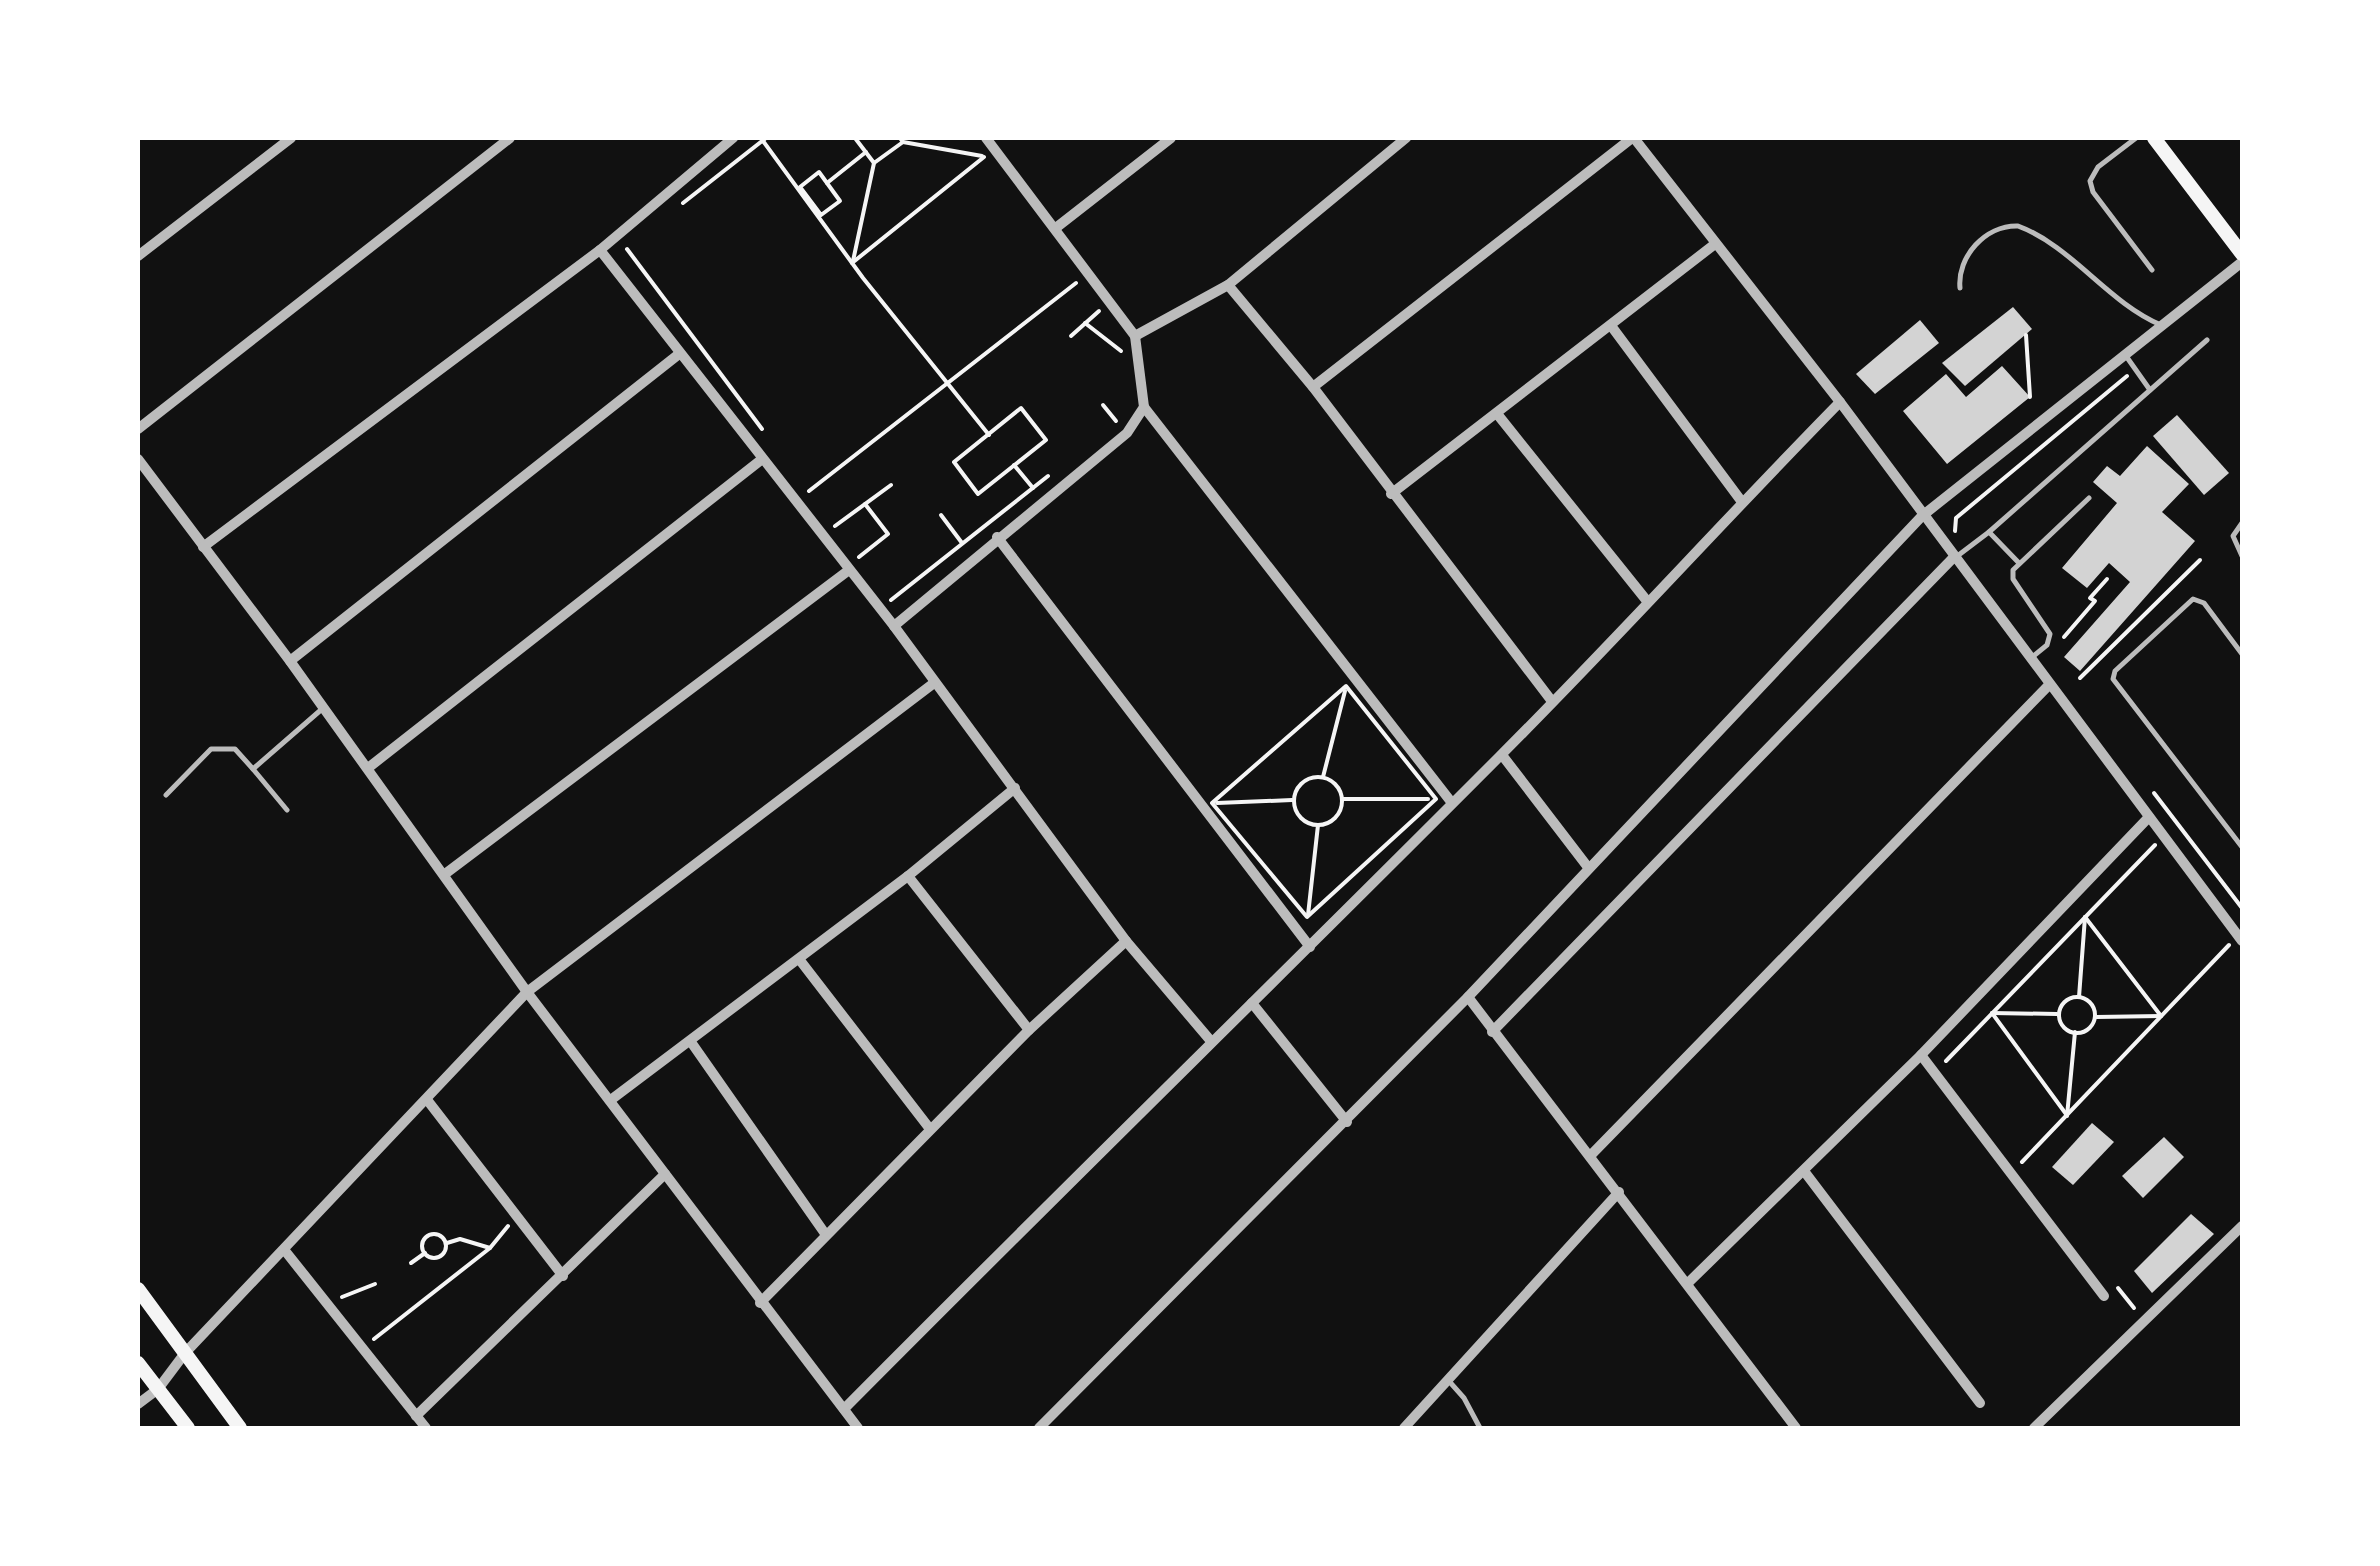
<svg xmlns="http://www.w3.org/2000/svg" width="2380" height="1566" font-family="'PT Serif',serif">
<style>
.building{fill:#d3d3d3}
.lines{fill:none;stroke-linecap:round;stroke-linejoin:round}
.path{stroke:#f5f5f5;stroke-width:4}
.service{stroke:#bcbcbc;stroke-width:5}
.minor{stroke:#bcbcbc;stroke-width:10}
.secondary{stroke:#f5f5f5;stroke-width:14}
</style>
<rect width="100%" height="100%" fill="#111"/>
<g class="building">
<path d="M2013,307L2032,329L1965,386L1942,363Z"/>
<path d="M1920,320L1939,343L1875,394L1856,374Z"/>
<path d="M2002,366L2030,397L1947,464L1903,411L1946,374L1966,397Z"/>
<path d="M2177,415L2229,473L2204,495L2153,436Z"/>
<path d="M2147,446L2189,484L2162,512L2195,541L2080,671L2064,657L2130,582L2109,563L2087,588L2062,568L2117,503L2093,482L2107,466L2120,476Z"/>
<path d="M2092,1123L2114,1142L2073,1185L2052,1167Z"/>
<path d="M2164,1137L2184,1157L2143,1198L2122,1176Z"/>
<path d="M2191,1214L2214,1234L2152,1293L2134,1271Z"/>
</g>
<g class="lines">
<g class="path">
<path d="M855,138L874,163L903,142"/>
<path d="M900,138L903,142L982,156"/>
<path d="M763,141L863,278L989,435"/>
<path d="M819,172L840,201L821,215L800,187Z"/>
<path d="M827,183L866,152"/>
<path d="M683,203L766,138"/>
<path d="M627,249L762,429"/>
<path d="M853,261L874,163"/>
<path d="M852,263L984,157"/>
<path d="M1085,323L1121,351"/>
<path d="M2026,335L2030,397"/>
<path d="M1071,336L1099,311"/>
<path d="M1103,405L1116,421"/>
<path d="M1021,408L1046,440L978,494L954,462Z"/>
<path d="M1014,465L1033,488"/>
<path d="M809,491L1076,283"/>
<path d="M941,515L962,543"/>
<path d="M835,526L891,485"/>
<path d="M1955,531L1956,518L2127,376"/>
<path d="M859,557L888,534L865,504"/>
<path d="M891,600L1048,476"/>
<path d="M2064,637L2095,601L2090,598L2107,579"/>
<path d="M2080,678L2200,560"/>
<path d="M1346,686L1436,799L1307,917L1212,803Z"/>
<circle cx="1318" cy="801" r="24"/>
<path d="M1323,777L1345,691"/>
<path d="M2154,793L2242,908"/>
<path d="M1343,799H1428"/>
<path d="M1217,803L1292,800"/>
<path d="M1308,915L1318,825"/>
<path d="M2085,917L2161,1016"/>
<path d="M2079,997L2085,917"/>
<circle cx="2077" cy="1015" r="18"/>
<path d="M1992,1013L2066,1114"/>
<path d="M1992,1013L2057,1014"/>
<path d="M2096,1017L2161,1016"/>
<path d="M1946,1061L2155,845"/>
<path d="M2067,1116L2075,1032"/>
<path d="M2022,1162L2229,945"/>
<circle cx="434" cy="1246" r="12"/>
<path d="M447,1243L460,1239L490,1248"/>
<path d="M411,1263L425,1253"/>
<path d="M2118,1288L2134,1308"/>
<path d="M342,1297L375,1284"/>
<path d="M374,1339L490,1248L508,1226"/>
</g>
<g class="service">
<path d="M2136,138L2098,167L2090,181L2093,192L2152,270"/>
<path d="M1960,288C1957,257 1985,225 2018,226C2072,246 2107,302 2161,325"/>
<path d="M2126,356L2150,390"/>
<path d="M2242,523L2233,536L2242,556"/>
<path d="M1989,532L2207,340"/>
<path d="M1956,557L1989,532L2018,562"/>
<path d="M2242,654L2204,603L2193,599L2115,671L2113,679L2242,847"/>
<path d="M2031,658L2047,645L2050,634L2013,579V570L2089,498"/>
<path d="M253,769L287,810"/>
<path d="M166,795L211,749H235L253,769L322,709"/>
<path d="M1448,1380L1464,1398L1480,1428"/>
</g>
<g class="minor">
<path d="M1634,138L1840,402L2242,941"/>
<path d="M1057,227L1171,138"/>
<path d="M600,250L894,626L1126,941L1210,1040"/>
<path d="M138,256L291,138"/>
<path d="M1228,285L1313,387L1551,700"/>
<path d="M1612,327L1742,502"/>
<path d="M1135,336L1228,285L1406,138"/>
<path d="M1313,387L1632,138"/>
<path d="M1144,407L1452,803"/>
<path d="M1498,415L1647,601"/>
<path d="M138,429L510,138"/>
<path d="M138,459L290,661L527,992L858,1428"/>
<path d="M1391,494L1715,244"/>
<path d="M997,537L1310,947"/>
<path d="M203,547L600,250L733,138"/>
<path d="M894,626L1127,433L1144,407L1135,336L986,138"/>
<path d="M290,661L679,354"/>
<path d="M1502,755L1587,866"/>
<path d="M368,768L761,460"/>
<path d="M445,874L849,570"/>
<path d="M908,876L1029,1030"/>
<path d="M799,959L930,1129"/>
<path d="M1468,997L1796,1428"/>
<path d="M1252,1003L1347,1122"/>
<path d="M1492,1032L1953,558"/>
<path d="M691,1042L826,1235"/>
<path d="M1921,1055L2104,1296"/>
<path d="M612,1099L908,876L1015,788"/>
<path d="M428,1101L563,1276"/>
<path d="M1591,1155L2048,686"/>
<path d="M1804,1171L1980,1403"/>
<path d="M286,1252L426,1428"/>
<path d="M1689,1282L1921,1055L2149,817"/>
<path d="M760,1303L1029,1030L1126,941"/>
<path d="M138,1404L158,1389L185,1353L527,992L934,683"/>
<path d="M844,1409C1061,1190 1282,975 1499,757C1615,641 1725,519 1840,402"/>
<path d="M416,1416L665,1174"/>
<path d="M1039,1428L1468,997L1922,516L2242,262"/>
<path d="M1404,1428L1619,1192"/>
<path d="M2034,1428L2242,1226"/>
</g>
<g class="secondary">
<path d="M2154,138L2242,254"/>
<path d="M138,1289L240,1428"/>
<path d="M138,1363L188,1428"/>
</g>
</g>
<rect width="2380" height="1566" fill="none" stroke="#ffffff" stroke-width="280"/>
</svg>
